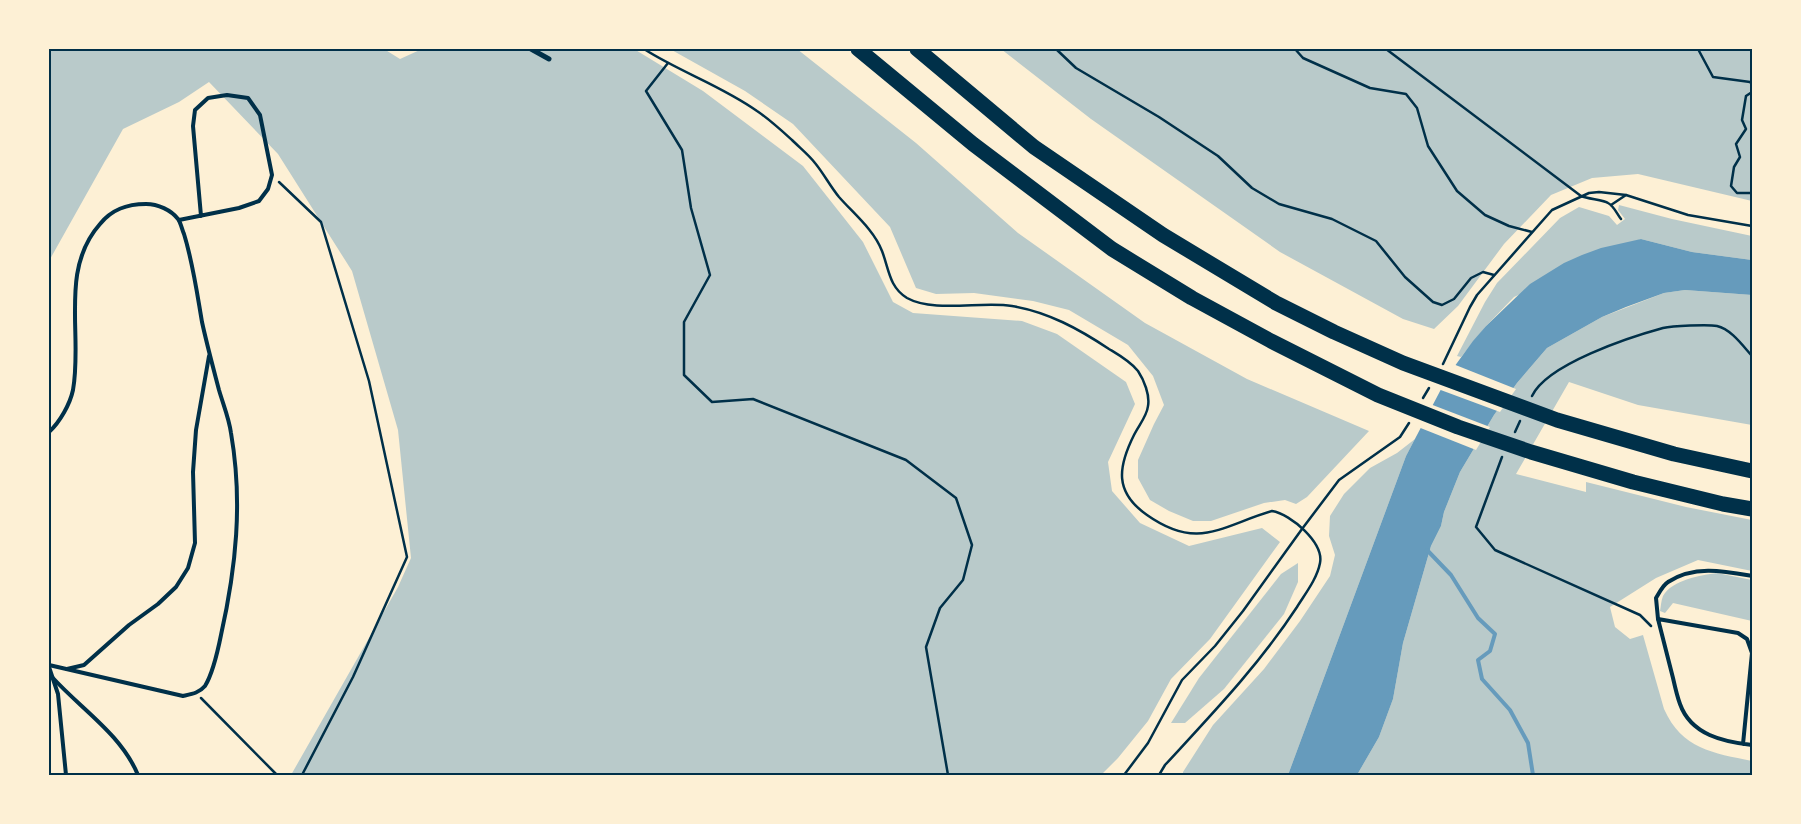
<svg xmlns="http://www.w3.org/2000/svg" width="1801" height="824" font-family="'DejaVu Sans',sans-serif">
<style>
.green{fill:#b9caca}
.water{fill:#669bbc}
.pier{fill:#fdf0d5}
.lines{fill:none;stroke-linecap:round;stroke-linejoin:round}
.stream{stroke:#669bbc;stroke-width:4}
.path{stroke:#003049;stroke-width:2.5}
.service{stroke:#003049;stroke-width:4}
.minor{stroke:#003049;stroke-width:5}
.motorway{stroke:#003049;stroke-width:15}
.neatline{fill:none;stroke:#003049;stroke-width:2}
</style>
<rect width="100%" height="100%" fill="#fdf0d5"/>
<g class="green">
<path d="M49,49H384L400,59L422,49H634L703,91L803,166L863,242L893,302L913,313L1022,321L1057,334L1126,382L1135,404L1108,462L1112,491L1140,523L1189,546L1262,528L1280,542L1210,639L1171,679L1148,721L1118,758L1101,775H291L398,587L411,558L398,430L352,271L278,154L209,82L179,102L123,129L49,261Z"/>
<path d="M670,49H797L916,143L1018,233L1145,323L1247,379L1369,431L1307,497L1296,504L1285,500L1264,503L1211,521H1193L1169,511L1150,500L1138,478V460L1154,424L1164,405L1153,376L1128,345L1069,310L1033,301L974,293L936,294L916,288L890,227L793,124L745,91Z"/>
<path d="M1001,49H1752V201L1638,174L1592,178L1551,195L1504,244L1458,306L1434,329L1403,319L1280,252L1091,119Z"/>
<path d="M1619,205L1672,219L1752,236V260L1692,252L1641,239L1514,297L1486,326L1461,357L1457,356L1485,302L1497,283L1560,218L1579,207L1609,216L1617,225L1625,219L1618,210Z"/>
<path d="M1685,290L1752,295V425L1638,405L1569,382L1516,474L1586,492V482L1686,507L1752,520V571L1698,560L1656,578L1610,607L1615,627L1630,639L1643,635L1664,709C1682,749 1713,753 1752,761V775H1357L1379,737L1393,699L1403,643L1431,546L1441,526L1444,512L1460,472L1494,415L1517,383L1547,348L1602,317L1664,293Z"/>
<path d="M1415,439L1406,456L1288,775H1183V772L1213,725L1264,669L1300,621L1330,576L1335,555L1329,536L1330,516L1344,494L1370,468L1397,453Z"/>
<path d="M1298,563V582L1284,614L1224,689L1185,723H1171L1199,678L1281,574Z"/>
<path d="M1717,573L1752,580V621L1673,603L1665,613L1660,611C1661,606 1661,601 1663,596C1672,580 1701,575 1717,573Z"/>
</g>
<path class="water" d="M1641,239L1692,252L1752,260V295L1685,290L1664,293L1626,307L1602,317L1547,348L1517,383L1494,415L1460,472L1444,512L1441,526L1431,546L1403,643L1393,699L1379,737L1357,775H1288L1406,456L1449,374L1473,341L1486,326L1530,284L1564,263L1582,255L1601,248Z"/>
<g class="pier">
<path d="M1453,364L1516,389L1500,412L1438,389Z"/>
<path d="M1430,404L1490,427L1476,450L1418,427Z"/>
</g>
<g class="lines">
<path class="stream" d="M1427,550L1451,575L1478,618L1495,634L1490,651L1478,660L1482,679L1510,710L1528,743L1533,775"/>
<g class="path">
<path d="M644,49C680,72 722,86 757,111C769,119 781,130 792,140C800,148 809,155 815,163C824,174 830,186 839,197C854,214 874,230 882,251C889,269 889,287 907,298C934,313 982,301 1012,306C1048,312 1079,329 1109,349C1119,355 1130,361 1138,371C1144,380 1150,395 1148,406C1147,416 1139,425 1134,435C1118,467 1114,492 1147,515C1198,551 1221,526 1272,511C1291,514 1324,543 1320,563C1317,579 1305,594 1297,607C1259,665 1212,714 1165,765L1159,775"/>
<path d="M1056,49L1076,68L1159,117L1218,156L1252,188L1279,204L1332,219L1376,241L1405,277L1433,302L1442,305L1454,299L1471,278L1483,272L1494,275"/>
<path d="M1295,49L1303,58L1370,88L1406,94L1417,108L1428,146L1457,191L1485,215L1509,226L1532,232"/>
<path d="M1386,49L1581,196C1588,199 1604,200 1608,203C1614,206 1617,214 1621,219"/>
<path d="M1698,49L1713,77L1750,82L1752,84"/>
<path d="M668,63L646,91L682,150L691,208L710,275L684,322V375L712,402L753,399L906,460L956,498L972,545L963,580L940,608L926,647L948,775"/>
<path d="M1752,92L1746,96L1742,120L1746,129L1736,144L1740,157L1734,167L1731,186L1737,193H1752"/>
<path d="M279,182L321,222L369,381L407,557L353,677L302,775"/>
<path d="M1611,205L1626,195"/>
<path d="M1443,364L1470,307L1477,295L1552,210L1589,193L1599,192L1626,195L1688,215L1752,226"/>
<path d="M1532,396C1547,364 1630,337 1663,328C1672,326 1708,324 1717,326C1731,329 1743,346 1752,356"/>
<path d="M1423,398L1429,388"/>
<path d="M1515,432L1520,421"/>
<path d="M1502,457L1476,527L1495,550L1640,615L1651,626"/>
<path d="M201,698L277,775"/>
<path d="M1124,775L1148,743L1182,680L1215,646L1243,611L1302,529L1339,480L1400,437L1409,423"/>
</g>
<g class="service">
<path d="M179,220L239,208L259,201L268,189L272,175L260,115L248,98L227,95L208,98L195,110L193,126L201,216"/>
<path d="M49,432C60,422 70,404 73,390C83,335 59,270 100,224C112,209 127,204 146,204C158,204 171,210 178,219C181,223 182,230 184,234C193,263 197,293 202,322C207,345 213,367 219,390C223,404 229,418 231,433C243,502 236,568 221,635C218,650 213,673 205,686C199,693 192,694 183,696L49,665"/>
<path d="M1658,619L1656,598C1659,593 1663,585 1668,582C1694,565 1724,571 1752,576"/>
<path d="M49,667L58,694L66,775"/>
<path d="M67,669L84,665L129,625L158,604L176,587L188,568L195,543L193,472L196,430L209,356"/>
<path d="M52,677C81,709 121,734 138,775"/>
<path d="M1743,744L1752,653L1747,639L1738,633L1658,619C1663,639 1668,658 1673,678C1675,687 1677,696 1680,704C1691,735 1724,742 1752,745"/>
</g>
<path class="minor" d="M531,49L549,59"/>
<g class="motorway">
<path d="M858,49L973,144L1112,249L1192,298L1271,341L1378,395L1458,427L1531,452L1633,482L1723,504L1752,509"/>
<path d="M917,49L1034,147L1163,235L1276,303L1334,332L1403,363L1557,420L1674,454L1752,471"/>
</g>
</g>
<rect width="1801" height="824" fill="none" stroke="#fdf0d5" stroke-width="100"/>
<rect x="50" y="50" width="1701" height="724" class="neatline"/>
</svg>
